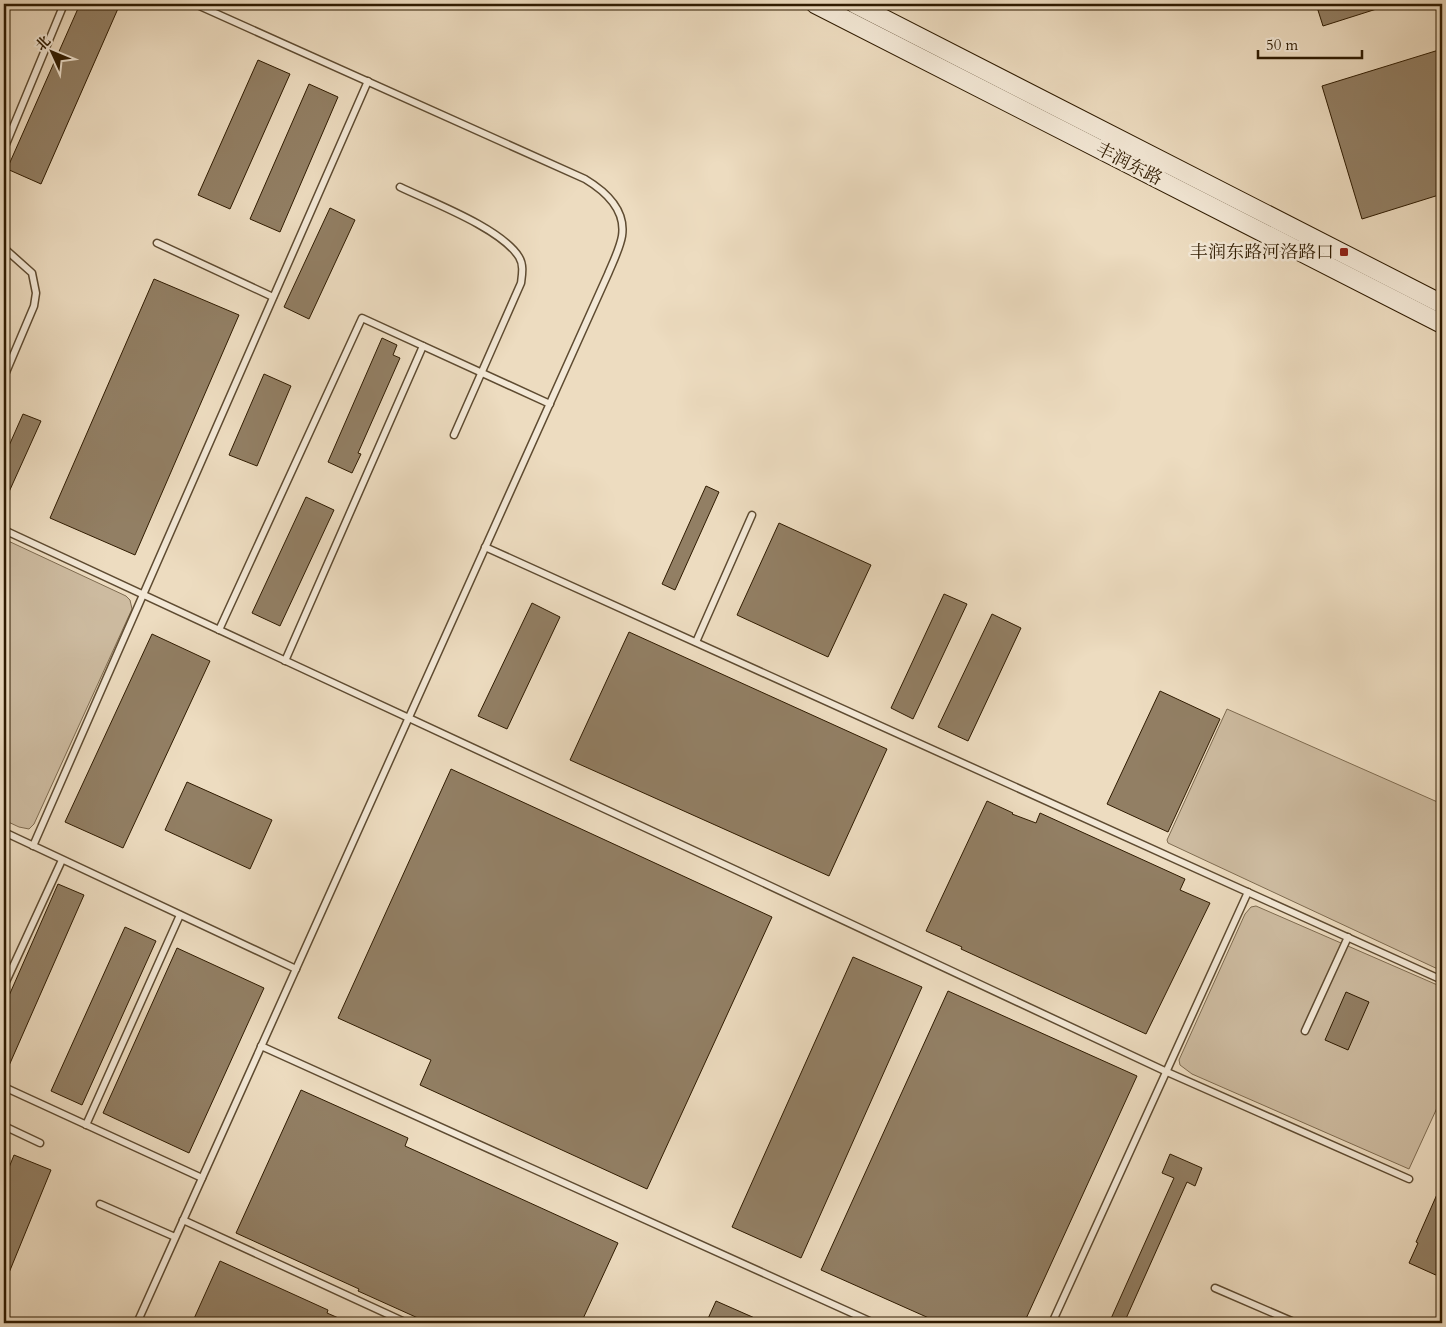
<svg xmlns="http://www.w3.org/2000/svg" width="1446" height="1327" font-family="Cardo,'Noto Serif SC',serif">
<style>
.green{fill:#cdbba0;stroke:#7e6b50}
.building{fill:#927f64;stroke:#2f1b01}
.lines{fill:none;stroke-linecap:round;stroke-linejoin:round}
.lane-casing{stroke:#5e4b31;stroke-width:9}
.secondary-casing{stroke:#2f1b01;stroke-width:20}
.lane{stroke:#f3e8d6;stroke-width:6}
.secondary{stroke:#f3e8d6;stroke-width:18}
.poi-dot{fill:#8f2418;stroke:#f3e8d6;stroke-width:2}
.labels{text-anchor:middle;dominant-baseline:central;stroke-width:5;stroke-linejoin:round;paint-order:stroke}
.street-label{font-size:18px;fill:#2f1b01;stroke:#f3e8d6}
.poi-label{font-size:18px;fill:#2f1b01;stroke:#f3e8d6;text-anchor:end}
</style>
<rect width="100%" height="100%" fill="#eddcc0"/>
<filter id="stains"><feTurbulence type="fractalNoise" baseFrequency=".004" numOctaves="4"/><feColorMatrix values="0 0 0 0 .2 0 0 0 0 .09 0 0 0 0 .02 0 0 0 .5 -.17"/></filter>
<radialGradient id="worn" r=".72"><stop offset=".6" stop-color="#630" stop-opacity="0"/><stop offset="1" stop-color="#630" stop-opacity=".3"/></radialGradient>
<g class="green">
<path d="M4,539L126,596L130,600L132,609L34,824L29,829L19,827L4,820Z"/>
<path d="M1227,709L1442,804V971L1168,843L1167,840Z"/>
<path d="M1256,906L1442,987V1097L1409,1169L1192,1074L1180,1065L1179,1060L1245,914L1251,907Z"/>
</g>
<g class="building">
<path d="M80,4H120L41,184L7,169Z"/>
<path d="M1316,4H1386V6L1323,26Z"/>
<path d="M1442,49V194L1362,219L1322,86Z"/>
<path d="M258,60L290,74L230,209L198,195Z"/>
<path d="M309,84L338,97L280,232L250,219Z"/>
<path d="M330,208L355,220L309,319L284,307Z"/>
<path d="M154,279L239,315L135,555L50,518Z"/>
<path d="M382,338L397,345L393,355L400,358L358,453L361,454L352,473L328,462Z"/>
<path d="M264,374L291,386L257,466L229,455Z"/>
<path d="M23,414L41,421L4,503V457Z"/>
<path d="M706,486L719,492L675,590L662,584Z"/>
<path d="M306,497L334,510L280,626L252,613Z"/>
<path d="M779,523L871,565L828,657L737,615Z"/>
<path d="M944,594L967,604L913,719L891,708Z"/>
<path d="M532,603L560,617L507,729L478,716Z"/>
<path d="M992,614L1021,628L968,741L938,727Z"/>
<path d="M629,632L887,749L829,876L570,760Z"/>
<path d="M152,634L210,661L123,848L65,822Z"/>
<path d="M1160,691L1220,719L1168,832L1107,804Z"/>
<path d="M451,769L772,917L647,1189L420,1085L431,1060L338,1018Z"/>
<path d="M187,782L272,820L250,869L165,830Z"/>
<path d="M987,801L1013,813L1012,814L1036,823L1040,813L1185,879L1180,890L1210,903L1146,1034L961,949L962,947L926,931Z"/>
<path d="M58,884L84,895L4,1077V1007Z"/>
<path d="M125,927L156,941L82,1105L51,1091Z"/>
<path d="M177,948L264,988L189,1153L103,1113Z"/>
<path d="M853,957L922,987L801,1258L732,1227Z"/>
<path d="M948,991L1137,1076L1024,1323H940L821,1270Z"/>
<path d="M1346,992L1369,1002L1348,1050L1325,1040Z"/>
<path d="M301,1090L408,1138L405,1146L618,1243L581,1323H429L358,1291L359,1289L236,1233Z"/>
<path d="M1170,1154L1202,1168L1195,1186L1187,1182L1124,1323H1109L1174,1178L1162,1173Z"/>
<path d="M14,1155L51,1170L4,1285V1180Z"/>
<path d="M1442,1183V1266L1438,1276L1409,1263L1418,1243L1416,1242Z"/>
<path d="M220,1261L328,1310L327,1313L350,1323H192Z"/>
<path d="M716,1301L766,1323H706Z"/>
</g>
<g class="lines">
<defs>
<g id="lane">
<path d="M4,149L64,4"/>
<path d="M400,187C431,202 501,228 519,257C524,265 522,275 521,283L454,435"/>
<path d="M157,243L273,297"/>
<path d="M4,248L32,273L36,293L34,306L4,377"/>
<path d="M4,530L736,870L1167,1072L1409,1179"/>
<path d="M485,547L1442,980"/>
<path d="M219,630L362,318L550,404"/>
<path d="M696,642L752,515"/>
<path d="M285,661L423,346"/>
<path d="M4,832L296,969"/>
<path d="M33,846L368,81"/>
<path d="M4,986L62,860"/>
<path d="M1305,1031L1348,937"/>
<path d="M261,1046L874,1323"/>
<path d="M4,1087L202,1178"/>
<path d="M86,1125L180,915"/>
<path d="M4,1126L40,1143"/>
<path d="M100,1204L175,1237"/>
<path d="M183,1220L407,1323"/>
<path d="M1215,1288L1296,1323"/>
<path d="M137,1323L608,274C613,262 620,248 622,236C626,210 605,191 585,179L195,4"/>
<path d="M1052,1323L1248,892"/>
<path d="M1439,1323L1442,1317"/>
</g>
<g id="secondary">
<path d="M815,4L1442,324"/>
<path d="M855,4L1442,304"/>
</g>
</defs>
<use href="#lane" class="lane-casing"/>
<use href="#secondary" class="secondary-casing"/>
<use href="#lane" class="lane"/>
<use href="#secondary" class="secondary"/>
</g>
<rect class="poi-dot" x="1339" y="247" width="10" height="10" rx="2.5"/>
<g class="labels">
<g class="street-label">
<text transform="translate(1129 164) rotate(27)">丰润东路</text>
</g>
<g class="poi-label">
<text x="1334" y="252">丰润东路河洛路口</text>
</g>
</g>
<rect width="1446" height="1327" fill="none" stroke="#eddcc0" stroke-width="20"/>
<rect x="5" y="5" width="1436" height="1317" fill="none" stroke="#2f1b01" stroke-width="2.5"/>
<rect x="10" y="10" width="1426" height="1307" fill="none" stroke="#2f1b01"/>
<g transform="translate(52 52) rotate(314)" stroke="#f3e8d6" stroke-width="4" paint-order="stroke">
<path d="M0-4L9 19L0 12L-9 19Z" fill="#2f1b01"/>
<text y="-8" font-size="14" font-weight="bold" text-anchor="middle" fill="#2f1b01">北</text>
</g>
<path d="M1258 50v8h104v-8" fill="none" stroke="#2f1b01" stroke-width="2.5"/>
<text x="1266" y="50" font-size="15" fill="#2f1b01" stroke="#f3e8d6" stroke-width="4" paint-order="stroke">50 m</text>
<rect width="100%" height="100%" filter="url(#stains)"/>
<rect width="100%" height="100%" fill="url(#worn)"/>
</svg>
